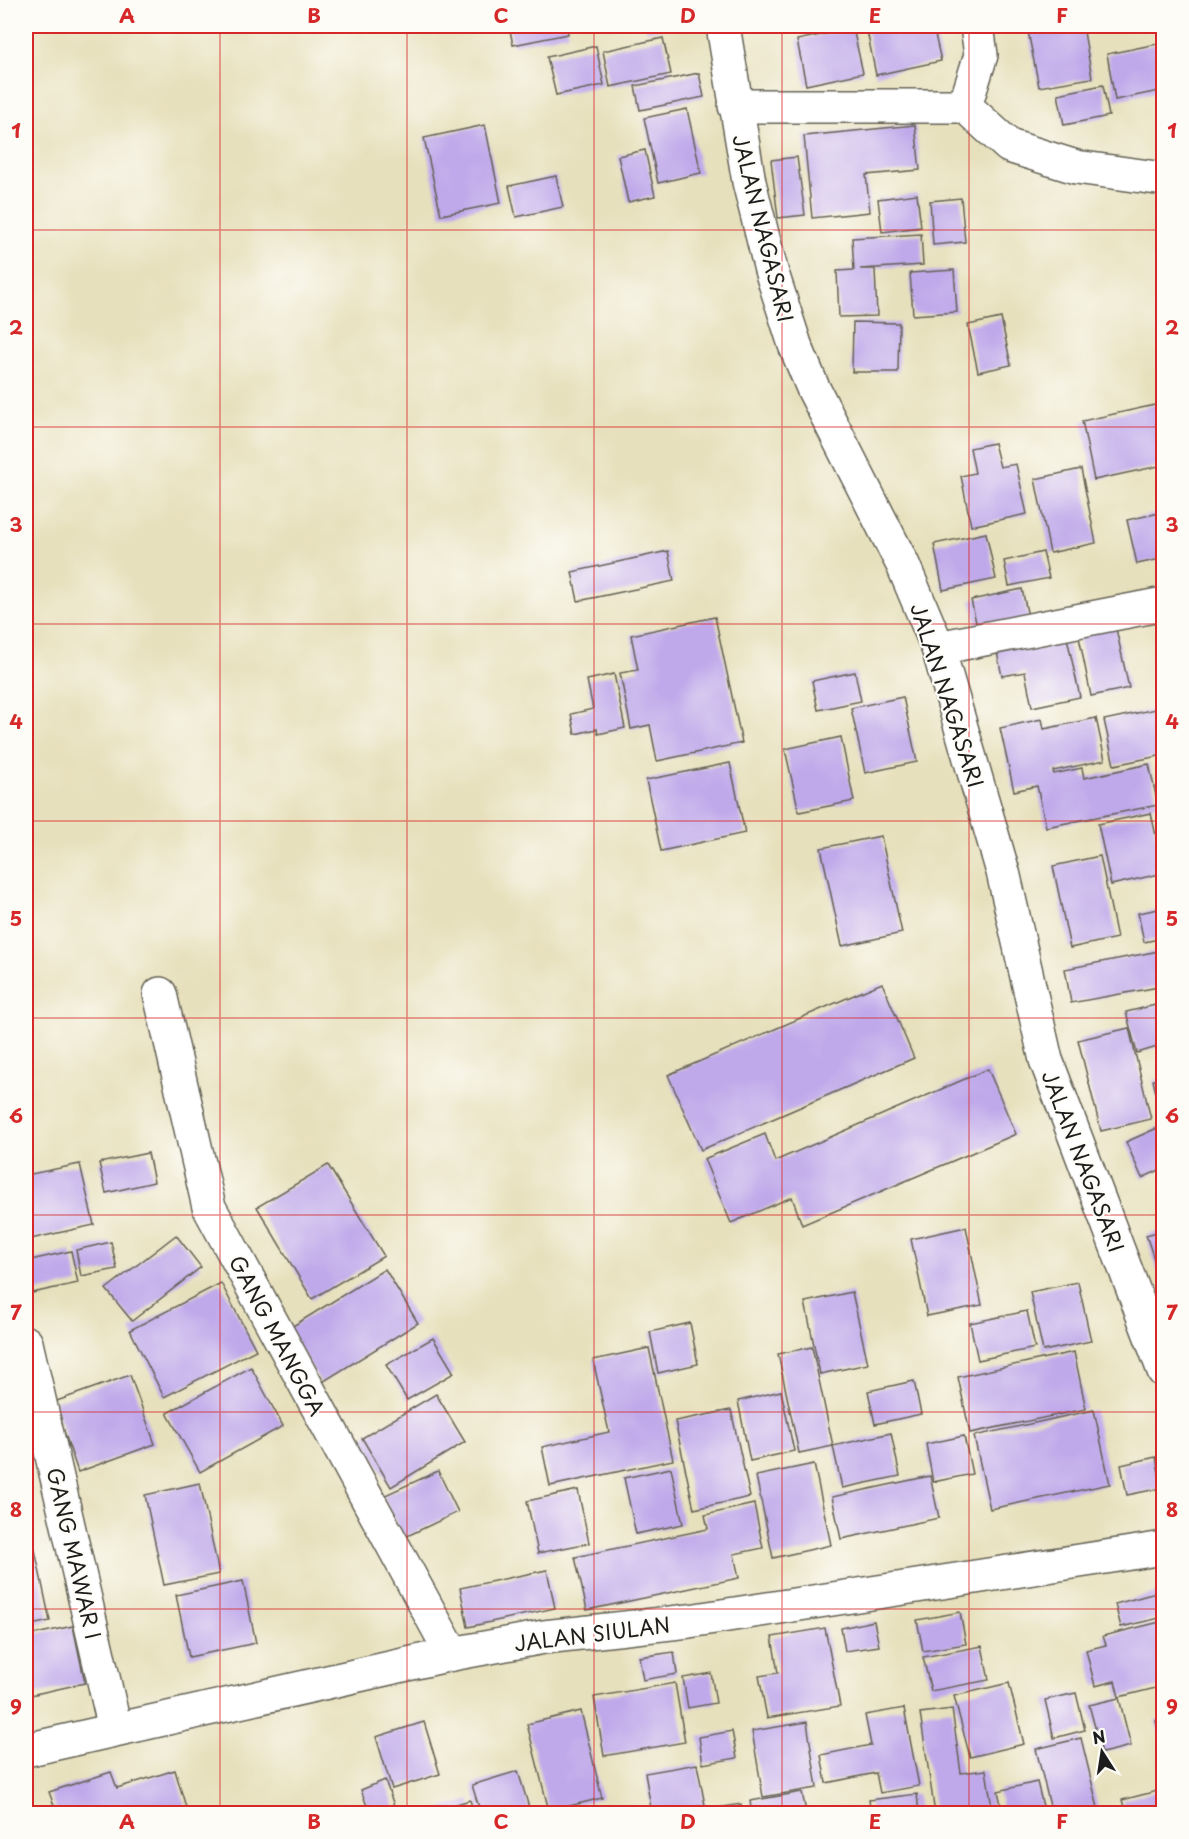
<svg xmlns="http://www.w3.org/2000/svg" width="1189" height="1839" font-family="'Playpen Sans',sans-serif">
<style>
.building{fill:#c0a9ea}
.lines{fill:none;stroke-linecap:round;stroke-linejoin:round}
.minor-casing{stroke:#636154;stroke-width:36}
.tertiary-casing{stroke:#636154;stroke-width:36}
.minor{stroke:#fff;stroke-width:33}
.tertiary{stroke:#fff;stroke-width:33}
.grid{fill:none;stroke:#d62828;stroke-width:1.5;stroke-opacity:0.55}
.labels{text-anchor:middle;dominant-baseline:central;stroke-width:4.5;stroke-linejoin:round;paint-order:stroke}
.street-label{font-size:21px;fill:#1c1c1c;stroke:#fdfcf7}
.neatline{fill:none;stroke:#d62828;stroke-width:2}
.grid-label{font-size:20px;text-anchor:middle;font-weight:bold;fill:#d62828}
</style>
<rect width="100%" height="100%" fill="#fdfcf7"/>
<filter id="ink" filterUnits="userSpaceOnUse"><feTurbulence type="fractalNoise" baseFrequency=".0167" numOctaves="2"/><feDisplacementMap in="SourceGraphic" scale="12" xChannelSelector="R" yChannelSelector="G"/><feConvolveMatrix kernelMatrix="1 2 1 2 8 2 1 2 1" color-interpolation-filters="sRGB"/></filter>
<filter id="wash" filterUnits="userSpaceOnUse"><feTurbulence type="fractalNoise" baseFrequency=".008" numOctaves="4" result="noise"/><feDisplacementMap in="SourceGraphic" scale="24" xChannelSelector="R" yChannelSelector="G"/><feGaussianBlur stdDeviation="1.35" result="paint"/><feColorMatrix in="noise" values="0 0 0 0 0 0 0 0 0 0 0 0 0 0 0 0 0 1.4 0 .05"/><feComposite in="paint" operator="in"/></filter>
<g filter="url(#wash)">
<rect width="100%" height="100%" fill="#e7e0bc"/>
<g id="blocks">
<g class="building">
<path d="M509,26H567L568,34L513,45Z"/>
<path d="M646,26H669V27L647,31Z"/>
<path d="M866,26H933L941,61L876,75Z"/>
<path d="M1027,26H1083L1092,78L1039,87Z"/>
<path d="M853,28L863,73L806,85L797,40Z"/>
<path d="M663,38L671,74L610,87L603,51Z"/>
<path d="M1162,43L1164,90L1115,100L1107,54Z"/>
<path d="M596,46L604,85L556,95L547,57Z"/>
<path d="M699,73L704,97L640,110L635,86Z"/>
<path d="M1103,85L1109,116L1064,125L1058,94Z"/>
<path d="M687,109L701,173L658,183L644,118Z"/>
<path d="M485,125L501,203L441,215L424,138Z"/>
<path d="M915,125L920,170L866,175L870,212L812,218L804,136Z"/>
<path d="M645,150L655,196L628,202L618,156Z"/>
<path d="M797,157L805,215L778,218L771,160Z"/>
<path d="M556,176L563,207L516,217L509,186Z"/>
<path d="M917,194L921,227L882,232L878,199Z"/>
<path d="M961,198L965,242L933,245L930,201Z"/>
<path d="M921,234L923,265L860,269H875L877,316L839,317L837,271L854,270L852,238Z"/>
<path d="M954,270L957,312L913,315L910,273Z"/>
<path d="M1001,318L1011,365L978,372L968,325Z"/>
<path d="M853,322L899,323L898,372H852Z"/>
<path d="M1164,403V465L1094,480L1082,421Z"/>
<path d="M994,443L1000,467L1016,464L1027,514L971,526L961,476L975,473L970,448Z"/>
<path d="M1081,469L1096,543L1050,553L1035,479Z"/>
<path d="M1164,512V569L1160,559L1137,564L1127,520Z"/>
<path d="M986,533L996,579L943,590L934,544Z"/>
<path d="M668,551L674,581L578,601L572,572Z"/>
<path d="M1043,552L1049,578L1009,586L1004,561Z"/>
<path d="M1022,589L1029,621L978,631L971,600Z"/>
<path d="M715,617L742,743L657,761L650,725L631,729L620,673L638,670L631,635Z"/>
<path d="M1115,624L1129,688L1091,696L1078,632Z"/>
<path d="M1066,633L1080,697L1032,707L1025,672L1002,676L996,648Z"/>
<path d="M855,672L861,701L818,710L812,681Z"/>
<path d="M614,674L625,728L598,734L597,729L575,734L571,714L593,709L587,680Z"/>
<path d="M903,697L917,762L865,773L851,708Z"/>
<path d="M1156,709L1164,755L1114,765L1104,720Z"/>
<path d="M1096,718L1105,760L1053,771L1054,774L1082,768L1084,778L1149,764L1158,805L1046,827L1037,786L1014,791L1000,728L1042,719L1044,729Z"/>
<path d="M841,737L854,801L799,812L785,749Z"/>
<path d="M730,763L745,833L661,851L646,780Z"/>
<path d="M1151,813L1164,873L1111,885L1098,824Z"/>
<path d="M881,836L902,933L842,946L821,848Z"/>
<path d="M1100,856L1117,938L1070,948L1053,866Z"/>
<path d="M1164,908V938L1144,942L1138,913Z"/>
<path d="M1164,950V986L1071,1003L1065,969Z"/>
<path d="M882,983L914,1058L701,1150L668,1075Z"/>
<path d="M1164,1003V1045L1137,1053L1126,1012Z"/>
<path d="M1129,1028L1151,1119L1101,1131L1078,1040Z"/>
<path d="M988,1069L1016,1134L802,1225L792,1197L731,1223L704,1159L765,1134L775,1161Z"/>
<path d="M1164,1078V1113L1161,1114L1153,1080Z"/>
<path d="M1164,1125V1168L1142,1178L1126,1142Z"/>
<path d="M148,1153L154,1182L106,1193L99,1163Z"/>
<path d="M80,1164L94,1225L26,1240V1175Z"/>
<path d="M328,1165L384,1256L312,1299L257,1207Z"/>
<path d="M966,1227L982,1305L927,1316L911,1239Z"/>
<path d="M1164,1230V1286H1163L1146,1235Z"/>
<path d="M176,1235L201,1267L132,1321L106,1289Z"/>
<path d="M111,1242L117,1269L81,1276L76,1250Z"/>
<path d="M71,1251L78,1283L32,1293L26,1261Z"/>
<path d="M385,1269L418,1323L321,1383L288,1329Z"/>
<path d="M1078,1282L1091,1341L1043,1351L1030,1292Z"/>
<path d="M221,1283L256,1350L164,1397L130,1330Z"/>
<path d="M852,1292L868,1364L820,1374L805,1302Z"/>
<path d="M1027,1311L1035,1348L978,1360L970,1323Z"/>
<path d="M690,1323L698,1364L658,1373L650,1332Z"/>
<path d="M433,1338L454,1373L407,1400L386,1365Z"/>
<path d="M812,1347L833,1446L799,1453L778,1354Z"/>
<path d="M649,1348L673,1460L550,1486L542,1447L609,1432L593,1360Z"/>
<path d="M1074,1352L1086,1409L970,1433L958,1377Z"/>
<path d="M251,1367L283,1426L200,1472L167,1413Z"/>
<path d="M130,1375L155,1444L78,1472L54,1402Z"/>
<path d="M914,1381L921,1414L875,1424L868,1391Z"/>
<path d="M781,1391L794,1451L750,1461L738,1401Z"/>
<path d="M436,1394L465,1442L391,1487L362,1438Z"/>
<path d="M731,1410L750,1497L694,1509L675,1421Z"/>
<path d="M1094,1410L1110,1484L990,1509L974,1436Z"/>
<path d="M891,1433L900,1476L842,1488L833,1446Z"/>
<path d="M964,1436L972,1474L933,1482L926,1444Z"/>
<path d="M1156,1457L1162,1488L1127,1495L1121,1465Z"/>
<path d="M814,1464L831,1545L773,1558L756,1476Z"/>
<path d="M671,1468L683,1524L636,1534L624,1478Z"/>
<path d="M438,1471L458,1512L403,1538L383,1496Z"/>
<path d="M930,1476L939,1518L841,1539L832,1497Z"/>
<path d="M200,1483L219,1574L164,1585L145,1495Z"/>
<path d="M578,1490L589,1543L538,1553L527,1501Z"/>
<path d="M754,1504L763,1548L734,1554L739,1578L587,1610L575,1557L708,1529L705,1515Z"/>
<path d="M27,1512L50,1621L26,1626V1512Z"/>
<path d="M547,1570L555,1608L468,1627L460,1588Z"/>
<path d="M243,1581L256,1643L189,1657L176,1595Z"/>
<path d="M1163,1591L1164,1617L1121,1627L1115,1604Z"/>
<path d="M960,1612L966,1644L923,1651L917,1620Z"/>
<path d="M874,1621L879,1646L845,1651L841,1628Z"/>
<path d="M1164,1621V1686L1119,1697L1115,1681L1095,1686L1086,1650L1106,1645L1103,1636Z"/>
<path d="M73,1626L85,1683L26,1696V1636Z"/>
<path d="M825,1628L840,1706L767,1718L759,1676L778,1673L772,1637Z"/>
<path d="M982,1646L989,1680L931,1691L923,1657Z"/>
<path d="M674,1652L677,1674L643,1680L639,1657Z"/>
<path d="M711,1673L716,1703L688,1708L683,1678Z"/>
<path d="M675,1683L685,1742L604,1756L594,1697Z"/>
<path d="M1009,1683L1024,1744L970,1757L954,1696Z"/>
<path d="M1076,1693L1085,1730L1054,1738L1045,1700Z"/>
<path d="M1119,1698L1131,1746L1102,1753L1089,1705Z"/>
<path d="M904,1708L919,1786L880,1793L876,1773L826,1783L821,1755L871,1745L865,1715Z"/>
<path d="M952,1709L961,1773L986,1770L993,1814H935L920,1713Z"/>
<path d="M581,1711L602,1798L549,1811L527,1724Z"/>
<path d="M1164,1719V1747H1163L1156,1721Z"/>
<path d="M424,1722L440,1774L392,1789L376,1737Z"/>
<path d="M807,1722L817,1788L763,1797L752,1731Z"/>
<path d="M732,1731L737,1758L703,1764L699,1737Z"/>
<path d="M1081,1738L1098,1808L1078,1814H1052L1036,1749Z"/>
<path d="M697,1764L705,1805L652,1814L645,1773Z"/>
<path d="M175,1770L188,1814H39L55,1808L49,1792L111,1772L117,1788Z"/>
<path d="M518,1771L531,1814H481L472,1785Z"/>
<path d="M385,1780L397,1814H370L361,1790Z"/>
<path d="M1037,1782L1045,1814H1003L998,1791Z"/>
<path d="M1161,1790L1164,1814H1116L1125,1810L1122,1800Z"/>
<path d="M802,1792L806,1812L752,1814L750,1801Z"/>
<path d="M917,1794L919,1814H871L869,1800Z"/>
<path d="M470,1800L474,1814H428L427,1813Z"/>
<path d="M741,1804L743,1814H700L699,1811Z"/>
<path d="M645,1808L646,1814H620L619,1812Z"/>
</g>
</g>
</g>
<g filter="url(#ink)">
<use href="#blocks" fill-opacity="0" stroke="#636154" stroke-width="1.5"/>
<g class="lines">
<defs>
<g id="minor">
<path d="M735,106H965L981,55L977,26"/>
<path d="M965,106L1009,146L1076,167L1164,179"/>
<path d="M938,648L1164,604"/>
<path d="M160,994L209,1207L452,1654"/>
<path d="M26,1343L115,1729"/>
</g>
<g id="tertiary">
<path d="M723,26L749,182L771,270L795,345L813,388L903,565L938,648L1003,872L1046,1060L1164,1371"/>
<path d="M26,1750L452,1654L544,1637L689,1621L1164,1548"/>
</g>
</defs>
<use href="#minor" class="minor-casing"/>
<use href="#tertiary" class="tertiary-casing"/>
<use href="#minor" class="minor"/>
<use href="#tertiary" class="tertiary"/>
</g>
</g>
<path class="grid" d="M220,26V1814M407,26V1814M594,26V1814M782,26V1814M969,26V1814M26,230H1164M26,427H1164M26,624H1164M26,821H1164M26,1018H1164M26,1215H1164M26,1412H1164M26,1609H1164"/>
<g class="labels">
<g class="street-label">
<text transform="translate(764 228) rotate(76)">JALAN NAGASARI</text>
<text transform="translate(948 695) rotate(72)">JALAN NAGASARI</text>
<text transform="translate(1084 1161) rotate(69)">JALAN NAGASARI</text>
<text transform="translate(278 1335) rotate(62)">GANG MANGGA</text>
<text transform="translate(75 1553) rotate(77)">GANG MAWAR I</text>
<text transform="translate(592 1633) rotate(-7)">JALAN SIULAN</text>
</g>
</g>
<rect width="1189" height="1839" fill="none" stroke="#fdfcf7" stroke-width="66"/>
<g transform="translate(1102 1752) rotate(348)" stroke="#fdfcf7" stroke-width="4.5" paint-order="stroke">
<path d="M0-4.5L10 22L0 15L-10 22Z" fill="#1c1c1c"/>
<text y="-9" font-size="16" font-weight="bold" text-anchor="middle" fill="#1c1c1c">N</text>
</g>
<rect x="33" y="33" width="1123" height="1773" class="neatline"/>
<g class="grid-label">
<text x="127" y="23">A</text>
<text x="314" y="23">B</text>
<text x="501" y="23">C</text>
<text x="688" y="23">D</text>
<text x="875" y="23">E</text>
<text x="1062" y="23">F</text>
<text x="16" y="138">1</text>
<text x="1172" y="138">1</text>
<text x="16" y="335">2</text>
<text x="1172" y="335">2</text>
<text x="16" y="532">3</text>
<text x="1172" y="532">3</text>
<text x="16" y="729">4</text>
<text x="1172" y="729">4</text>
<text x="16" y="926">5</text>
<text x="1172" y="926">5</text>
<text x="16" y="1123">6</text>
<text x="1172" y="1123">6</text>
<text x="16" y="1320">7</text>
<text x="1172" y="1320">7</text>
<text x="16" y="1517">8</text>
<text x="1172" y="1517">8</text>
<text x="16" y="1714">9</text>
<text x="1172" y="1714">9</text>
<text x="127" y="1829">A</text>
<text x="314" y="1829">B</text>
<text x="501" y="1829">C</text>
<text x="688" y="1829">D</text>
<text x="875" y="1829">E</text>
<text x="1062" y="1829">F</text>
</g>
</svg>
